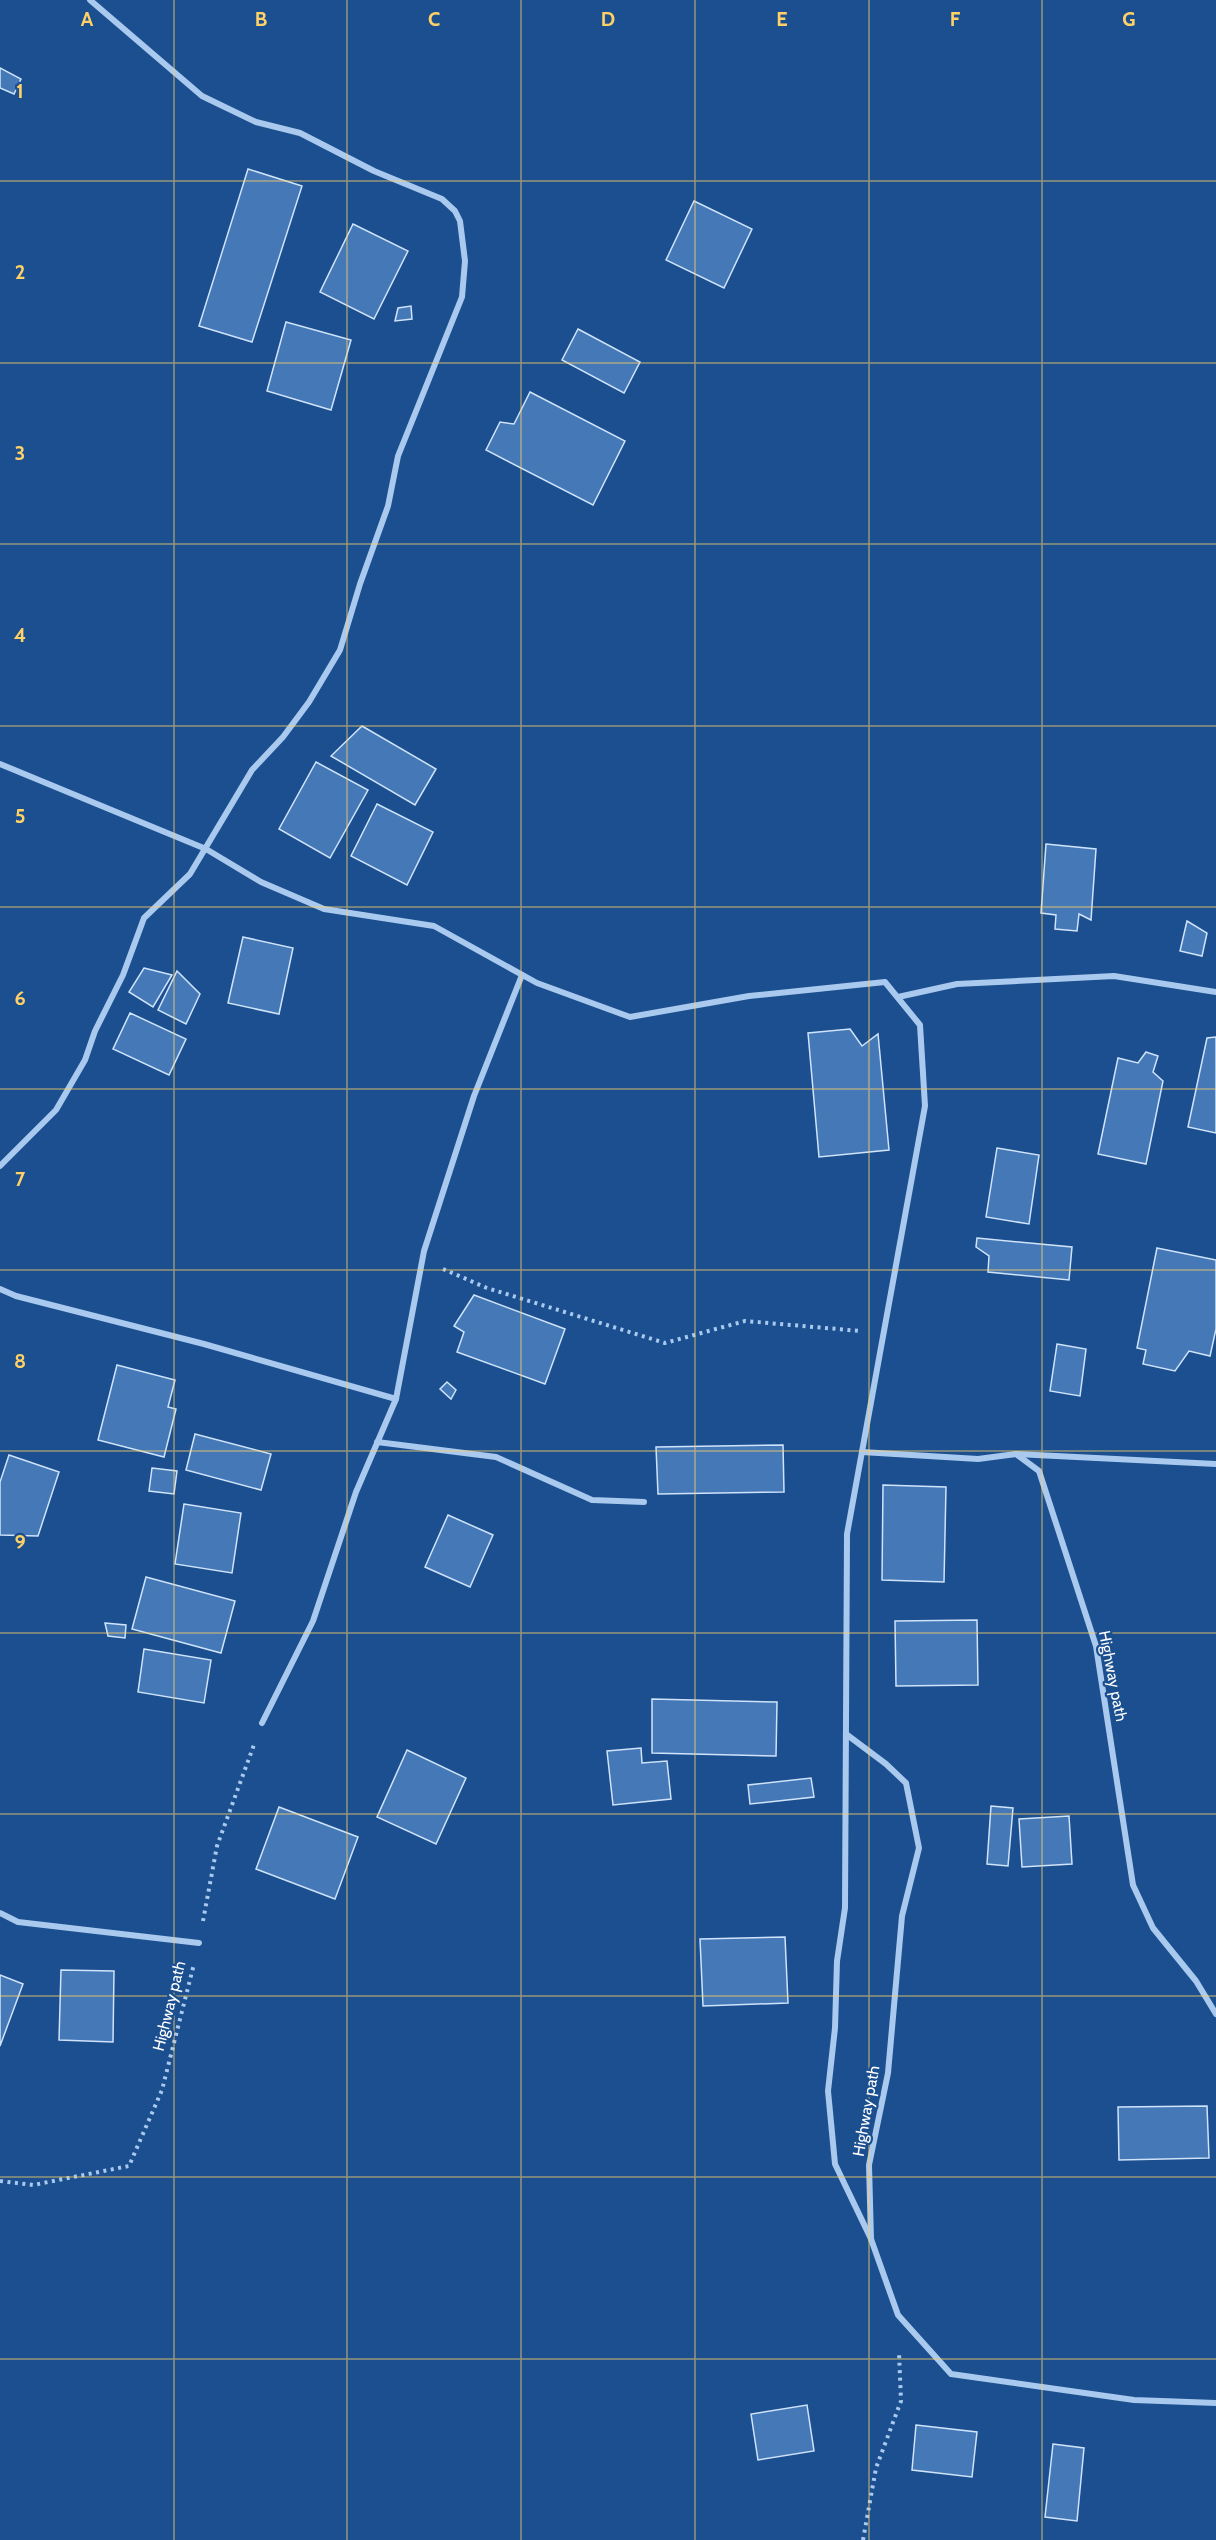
<svg xmlns="http://www.w3.org/2000/svg" width="1216" height="2540" font-family="Cabin,sans-serif">
<style>
.building{fill:#4478b7;stroke:#cfe3fa;stroke-width:1.5}
.lines{fill:none;stroke-linecap:round;stroke-linejoin:round}
.path{stroke:#a9c9ee;stroke-width:4;stroke-dasharray:3 4.5;stroke-linecap:butt}
.street{stroke:#a9c9ee;stroke-width:6}
.grid{fill:none;stroke:#ffd166;stroke-width:1.5;stroke-opacity:0.55}
.labels{text-anchor:middle;dominant-baseline:central;stroke-width:4.5;stroke-linejoin:round;paint-order:stroke}
.street-label{font-size:16px;fill:#fff;stroke:#1b4f8f}
.grid-label{font-size:20px;text-anchor:middle;font-weight:bold;fill:#ffd166;stroke:#1b4f8f;stroke-width:4.5;stroke-linejoin:round;paint-order:stroke}
</style>
<rect width="100%" height="100%" fill="#1b4f8f"/>
<g class="building">
<path d="M0,68L21,79L14,94L0,88Z"/>
<path d="M248,169L302,186L252,342L199,326Z"/>
<path d="M694,201L752,229L724,288L666,260Z"/>
<path d="M353,224L408,251L374,319L320,292Z"/>
<path d="M411,306L412,319L395,321L398,308Z"/>
<path d="M286,322L351,340L331,410L267,391Z"/>
<path d="M578,329L640,362L624,393L562,360Z"/>
<path d="M530,392L625,441L593,505L486,450L500,422L514,424Z"/>
<path d="M362,726L436,769L415,805L331,756Z"/>
<path d="M316,762L368,790L330,858L279,829Z"/>
<path d="M377,804L433,832L407,885L351,856Z"/>
<path d="M1046,844L1096,849L1091,920L1079,914L1077,931L1055,929L1056,915L1041,913Z"/>
<path d="M1187,921L1207,933L1202,956L1180,951Z"/>
<path d="M243,937L293,948L279,1014L228,1003Z"/>
<path d="M144,968L172,975L153,1007L129,992Z"/>
<path d="M177,971L200,994L186,1024L158,1010Z"/>
<path d="M130,1013L186,1039L169,1075L113,1049Z"/>
<path d="M850,1029L862,1046L878,1034L889,1150L819,1157L808,1033Z"/>
<path d="M1216,1037V1133L1188,1127L1207,1038Z"/>
<path d="M1146,1052L1158,1056L1153,1072L1163,1081L1146,1164L1098,1154L1118,1058L1138,1063Z"/>
<path d="M997,1148L1039,1155L1029,1224L986,1217Z"/>
<path d="M977,1238L1072,1247L1069,1280L988,1272L989,1256L976,1247Z"/>
<path d="M1157,1248L1216,1260V1329L1210,1356L1189,1351L1175,1371L1143,1364L1146,1350L1137,1348Z"/>
<path d="M474,1295L565,1329L545,1384L457,1352L464,1332L454,1326Z"/>
<path d="M1057,1344L1086,1349L1080,1396L1050,1391Z"/>
<path d="M117,1365L175,1380L168,1407L176,1409L164,1457L98,1440Z"/>
<path d="M447,1382L456,1390L451,1399L440,1389Z"/>
<path d="M195,1434L271,1454L261,1490L186,1470Z"/>
<path d="M783,1445L784,1492L658,1494L656,1447Z"/>
<path d="M9,1455L59,1472L38,1536L0,1535V1482Z"/>
<path d="M152,1468L177,1471L174,1494L149,1491Z"/>
<path d="M883,1485L946,1487L944,1582L882,1580Z"/>
<path d="M184,1504L241,1513L232,1573L175,1564Z"/>
<path d="M448,1515L493,1535L470,1587L425,1567Z"/>
<path d="M146,1577L235,1601L221,1653L132,1629Z"/>
<path d="M977,1620L978,1685L896,1686L895,1621Z"/>
<path d="M105,1623L126,1625L125,1638L108,1636Z"/>
<path d="M144,1649L211,1660L204,1703L138,1692Z"/>
<path d="M652,1699L777,1702L776,1756L652,1753Z"/>
<path d="M641,1748L642,1763L667,1761L671,1799L613,1805L607,1751Z"/>
<path d="M407,1750L466,1778L436,1844L377,1817Z"/>
<path d="M811,1778L814,1797L750,1804L748,1785Z"/>
<path d="M991,1806L1013,1808L1008,1866L987,1864Z"/>
<path d="M279,1807L358,1837L335,1899L256,1869Z"/>
<path d="M1069,1816L1072,1864L1022,1867L1019,1819Z"/>
<path d="M785,1937L788,2003L703,2006L700,1939Z"/>
<path d="M61,1970L114,1971L113,2042L59,2040Z"/>
<path d="M0,1975L23,1984L0,2046Z"/>
<path d="M1207,2106L1209,2158L1119,2160L1118,2107Z"/>
<path d="M807,2405L814,2451L758,2460L751,2414Z"/>
<path d="M916,2425L977,2432L972,2477L912,2470Z"/>
<path d="M1053,2444L1084,2448L1077,2521L1045,2517Z"/>
</g>
<g class="lines">
<g class="path">
<path d="M443,1269L487,1288L665,1343L745,1321L860,1331"/>
<path d="M203,1921L217,1846L255,1742"/>
<path d="M0,2181L33,2185L129,2166L162,2090L194,1964"/>
<path d="M863,2540L876,2468L901,2401L899,2352"/>
</g>
<g class="street">
<path d="M0,764L206,849L261,882L324,909L434,926L537,983L630,1017L749,996L885,982L920,1025L925,1106L847,1534L845,1908L837,1961L835,2028L828,2091L835,2164L871,2239"/>
<path d="M898,997L957,984L1114,976L1216,992"/>
<path d="M0,1166L56,1110L85,1060L95,1031L123,975L144,918L190,874L252,770L283,737L309,702L340,650L360,584L388,506L398,456L462,297L465,261L460,221L455,211L442,199L374,171L300,133L256,122L202,96L90,0"/>
<path d="M0,1289L16,1296L204,1344L396,1399L424,1251L474,1096L522,975"/>
<path d="M377,1442L496,1457L592,1500L644,1502"/>
<path d="M862,1452L978,1459L1016,1454L1039,1471L1096,1646L1133,1885L1153,1928L1196,1981L1216,2014"/>
<path d="M1016,1454L1216,1464"/>
<path d="M262,1723L313,1621L356,1492L396,1399"/>
<path d="M846,1734L886,1764L906,1783L919,1848L902,1916L888,2073L869,2165L871,2239L898,2315L951,2374L1134,2400L1216,2403"/>
<path d="M0,1913L18,1922L199,1943"/>
</g>
</g>
<path class="grid" d="M174,0V2540M347,0V2540M521,0V2540M695,0V2540M869,0V2540M1042,0V2540M0,181H1216M0,363H1216M0,544H1216M0,726H1216M0,907H1216M0,1089H1216M0,1270H1216M0,1451H1216M0,1633H1216M0,1814H1216M0,1996H1216M0,2177H1216M0,2359H1216"/>
<g class="labels">
<g class="street-label">
<text transform="translate(1113 1676) rotate(79)">Highway path</text>
<text transform="translate(169 2006) rotate(-76)">Highway path</text>
<text transform="translate(866 2111) rotate(-80)">Highway path</text>
</g>
</g>
<g class="grid-label">
<text x="87" y="26">A</text>
<text x="261" y="26">B</text>
<text x="434" y="26">C</text>
<text x="608" y="26">D</text>
<text x="782" y="26">E</text>
<text x="955" y="26">F</text>
<text x="1129" y="26">G</text>
<text x="20" y="98">1</text>
<text x="20" y="279">2</text>
<text x="20" y="460">3</text>
<text x="20" y="642">4</text>
<text x="20" y="823">5</text>
<text x="20" y="1005">6</text>
<text x="20" y="1186">7</text>
<text x="20" y="1368">8</text>
<text x="20" y="1549">9</text>
</g>
</svg>
